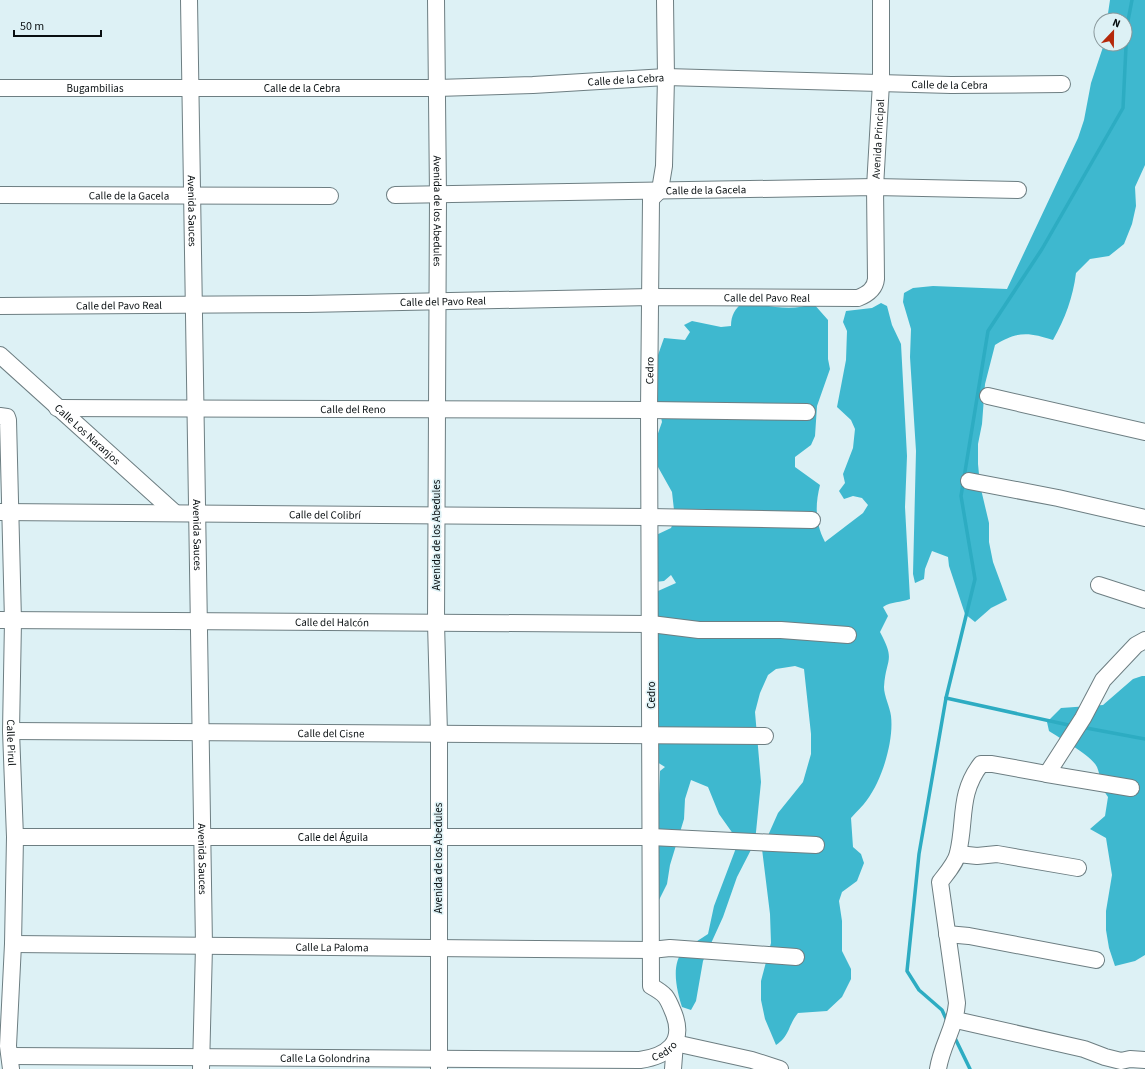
<svg xmlns="http://www.w3.org/2000/svg" width="1145" height="1069" font-family="'Source Sans 3',sans-serif">
<style>
.forest{fill:#3eb8cf}
.lines{fill:none;stroke-linecap:round;stroke-linejoin:round}
.stream{stroke:#2dacc2;stroke-width:3.5}
.minor-casing{stroke:#6d7e82;stroke-width:18}
.minor{stroke:#fff;stroke-width:16}
.labels{text-anchor:middle;dominant-baseline:central;stroke-width:3;stroke-linejoin:round;paint-order:stroke}
.street-label{font-size:11px;fill:#090f11;stroke:#ddf1f5}
</style>
<rect width="100%" height="100%" fill="#ddf1f5"/>
<g class="forest">
<path d="M1110,0H1145V165L1135,187L1136,206L1132,224L1124,244L1109,256L1090,259L1076,273C1073,297 1065,319 1053,340C1029,332 1017,331 995,345L985,384L982,424L978,444V464L980,485L989,523V542L993,562L1007,600L991,608L975,622L965,614L949,566L948,557L932,551L925,569L924,579L915,583L913,574L916,451L910,357L911,329L903,302L904,293L913,288L933,286L1007,289L1078,138L1084,120L1091,83L1104,44H1125V20H1107Z"/>
<path d="M743,302C765,305 793,313 813,303L828,320V359L830,369L817,406L815,436L811,445L795,457V467L820,485C815,505 815,523 825,542L863,513L868,505L862,498L853,496L844,499L839,491L845,483L843,474L853,448L855,429L851,420L837,407L846,360L847,331L843,322L846,311L872,308L881,303L887,306L892,325L901,344L907,456L905,507L910,599C900,603 892,601 883,607L888,616L880,632C896,662 886,657 884,687C884,696 890,707 891,716C894,741 882,780 867,800C863,806 856,812 851,818L853,847L861,854L864,863L857,881L842,892L839,901L842,921V951L851,969V979L842,997L827,1011L798,1013C788,1025 790,1036 776,1045L765,1019L761,1000V981L771,943L770,914L762,849L778,813L803,782L811,754V734L804,669L795,666L776,669L768,675L760,693L755,712L761,782L755,842L737,877L723,917L703,961L696,1001L691,1010L682,1007C677,991 670,964 684,950C691,944 701,939 708,934L714,906L736,848V838L719,814L708,787L691,780L685,799L684,819L670,865L667,884L654,910L660,771L665,767L657,762L654,609L658,591L676,583L671,575L664,581L655,582L658,574L653,564L654,536L671,528L675,519L672,492L658,467L656,439L662,422L658,403V355L664,338L685,340L690,332L684,325L692,321L721,327L731,326C731,315 735,309 743,302Z"/>
<path d="M1142,676H1145V955L1135,961L1115,966L1109,948L1106,930V911L1112,875L1106,838L1090,829L1105,816L1108,797C1101,788 1101,777 1097,767C1091,755 1061,739 1049,731L1047,722L1061,708L1103,705L1133,679Z"/>
</g>
<g class="lines">
<g class="stream">
<path d="M946,698L1073,726"/>
<path d="M1081,727L1145,739"/>
<path d="M948,1023L942,1010L919,990L907,971L919,854L946,698L975,579L961,496L988,331L1042,249L1123,108L1127,26L1132,0"/>
<path d="M954,1036L970,1069"/>
</g>
<defs>
<g id="minor">
<path id="s1" d="M189,0L204,946L201,1069"/>
<path id="s2" d="M436,0L438,196L436,623L439,734V1069"/>
<path id="s3" d="M0,88H437L533,85L666,77L951,85L1062,84"/>
<path id="s4" d="M0,195L330,196"/>
<path id="s5" d="M395,195L875,187L1018,190"/>
<path id="s6" d="M0,306L307,304L651,297L858,298C868,294 875,289 876,279L875,187L881,83V0"/>
<path id="s7" d="M0,355L175,513"/>
<path d="M988,396L1145,432"/>
<path id="s8" d="M57,408L649,410L807,412"/>
<path id="s9" d="M0,416L7,417L8,420L13,621L11,731L15,837L13,944L8,1046L11,1069"/>
<path d="M969,481L1058,498L1145,518"/>
<path id="s10" d="M0,512L649,517L812,520"/>
<path d="M1099,585L1145,600"/>
<path id="s11" d="M0,620L651,624L699,630H781L848,635"/>
<path id="s12" d="M11,731L765,736"/>
<path d="M1047,774L1131,788"/>
<path id="s13" d="M15,837H651L816,845"/>
<path d="M958,854L977,856L997,854L1078,868"/>
<path d="M947,934L969,936L1096,960"/>
<path id="s14" d="M13,944L651,950L670,948L796,957"/>
<path d="M956,1020L1084,1049L1105,1057L1121,1061L1130,1059L1145,1060"/>
<path id="s15" d="M11,1056L640,1060C667,1056 685,1043 674,1014C667,997 667,995 651,986L649,410L651,199L660,190L664,166L666,77L665,0"/>
<path d="M673,1069L675,1043L752,1060L780,1069"/>
<path d="M938,1069C942,1044 955,1029 957,1003L940,882C946,874 956,863 958,853C966,820 958,794 981,764H992L1047,774L1083,718L1103,680L1136,645L1145,640"/>
</g>
</defs>
<use href="#minor" class="minor-casing"/>
<use href="#minor" class="minor"/>
</g>
<g class="labels">
<g class="street-label">
<text stroke="none"><textPath href="#s3" startOffset="626">Calle de la Cebra</textPath></text>
<text stroke="none"><textPath href="#s3" startOffset="950">Calle de la Cebra</textPath></text>
<text stroke="none"><textPath href="#s3" startOffset="95">Bugambilias</textPath></text>
<text stroke="none"><textPath href="#s3" startOffset="302">Calle de la Cebra</textPath></text>
<text stroke="none"><textPath href="#s6" startOffset="1026">Avenida Principal</textPath></text>
<text stroke="none"><textPath href="#s5" startOffset="311">Calle de la Gacela</textPath></text>
<text stroke="none"><textPath href="#s4" startOffset="129">Calle de la Gacela</textPath></text>
<text stroke="none"><textPath href="#s1" startOffset="211">Avenida Sauces</textPath></text>
<text stroke="none"><textPath href="#s2" startOffset="211">Avenida de los Abedules</textPath></text>
<text stroke="none"><textPath href="#s6" startOffset="767">Calle del Pavo Real</textPath></text>
<text stroke="none"><textPath href="#s6" startOffset="443">Calle del Pavo Real</textPath></text>
<text stroke="none"><textPath href="#s6" startOffset="119">Calle del Pavo Real</textPath></text>
<text stroke="none"><textPath href="#s15" startOffset="1351">Cedro</textPath></text>
<text stroke="none"><textPath href="#s8" startOffset="296">Calle del Reno</textPath></text>
<text stroke="none"><textPath href="#s7" startOffset="118">Calle Los Naranjos</textPath></text>
<text stroke="none"><textPath href="#s10" startOffset="325">Calle del Colibrí</textPath></text>
<text stroke="none"><textPath href="#s1" startOffset="535">Avenida Sauces</textPath></text>
<text transform="translate(436 535) rotate(-90)">Avenida de los Abedules</text>
<text stroke="none"><textPath href="#s11" startOffset="332">Calle del Halcón</textPath></text>
<text transform="translate(651 695) rotate(-90)">Cedro</text>
<text stroke="none"><textPath href="#s12" startOffset="320">Calle del Cisne</textPath></text>
<text stroke="none"><textPath href="#s9" startOffset="333">Calle Pirul</textPath></text>
<text stroke="none"><textPath href="#s13" startOffset="318">Calle del Águila</textPath></text>
<text stroke="none"><textPath href="#s1" startOffset="859">Avenida Sauces</textPath></text>
<text transform="translate(438 858) rotate(-90)">Avenida de los Abedules</text>
<text stroke="none"><textPath href="#s14" startOffset="319">Calle La Paloma</textPath></text>
<text stroke="none"><textPath href="#s15" startOffset="655">Cedro</textPath></text>
<text stroke="none"><textPath href="#s15" startOffset="314">Calle La Golondrina</textPath></text>
</g>
</g>
<g transform="translate(1113 32) rotate(22)"><circle r="19" fill="#ddf1f5" stroke="#88979a"/>
<path d="M0-3L7 15L0 10L-7 15Z" fill="#b4280a"/>
<text y="-6" font-size="11" font-weight="bold" text-anchor="middle" fill="#090f11">N</text>
</g>
<path d="M14 30v6h87v-6" fill="none" stroke="#090f11" stroke-width="2"/>
<text x="20" y="30" font-size="12" fill="#090f11" stroke="#ddf1f5" stroke-width="3" paint-order="stroke">50 m</text>
</svg>
